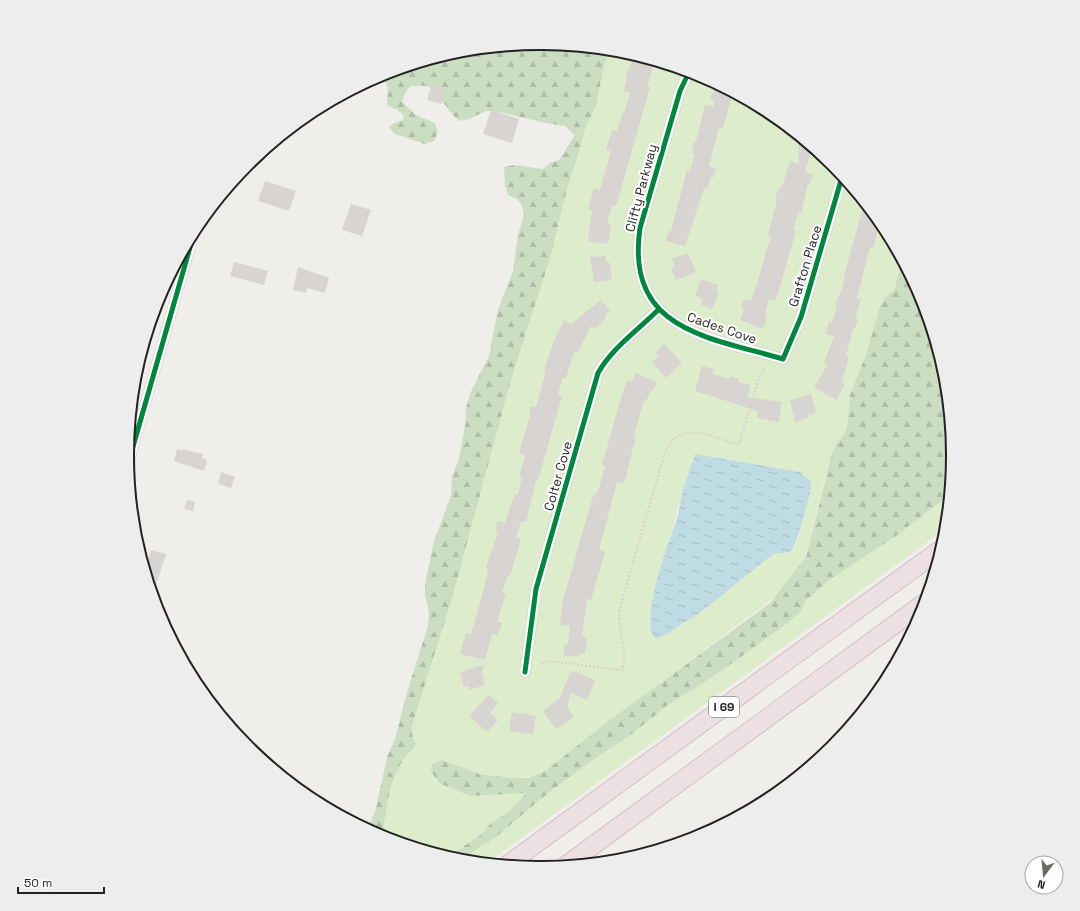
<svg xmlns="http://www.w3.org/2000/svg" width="1080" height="911" font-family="'Space Grotesk',sans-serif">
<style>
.grass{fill:#ddeccb;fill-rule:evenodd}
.forest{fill:url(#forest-firs)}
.park{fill:url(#park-tufts)}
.water{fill:url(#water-ripples)}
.building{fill:#d7d4d2}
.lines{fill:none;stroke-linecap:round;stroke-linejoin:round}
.street-casing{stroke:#c9c8c7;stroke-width:11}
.highway-casing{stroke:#c5a2ac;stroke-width:19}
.path{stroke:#dccecd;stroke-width:2;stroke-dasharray:2 2;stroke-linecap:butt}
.street{stroke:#fdfcfc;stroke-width:10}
.highway{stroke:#ece0e2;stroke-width:18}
.cycleway-casing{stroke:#fff;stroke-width:8}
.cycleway{stroke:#00873e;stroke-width:5}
.labels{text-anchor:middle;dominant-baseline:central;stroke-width:4;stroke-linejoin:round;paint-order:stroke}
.shield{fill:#fff;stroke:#646464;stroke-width:1}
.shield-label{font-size:12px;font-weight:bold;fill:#222}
.street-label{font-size:13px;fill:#222;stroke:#fff}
.rim{fill:none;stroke:#222;stroke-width:2}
</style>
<defs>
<pattern id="forest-firs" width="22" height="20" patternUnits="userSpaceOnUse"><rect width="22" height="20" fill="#cbdec1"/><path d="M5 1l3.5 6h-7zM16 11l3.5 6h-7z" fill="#aebea6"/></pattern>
<pattern id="park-tufts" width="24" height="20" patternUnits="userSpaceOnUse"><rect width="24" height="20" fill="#daf5da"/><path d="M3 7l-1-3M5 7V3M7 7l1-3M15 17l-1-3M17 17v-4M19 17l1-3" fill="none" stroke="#bbd2bb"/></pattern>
<pattern id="water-ripples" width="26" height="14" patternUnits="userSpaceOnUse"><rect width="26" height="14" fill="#bfdbe3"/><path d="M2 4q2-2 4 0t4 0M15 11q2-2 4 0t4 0" fill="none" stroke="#a4bcc2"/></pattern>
</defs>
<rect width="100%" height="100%" fill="#f0eeeb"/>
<g class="grass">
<path d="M610,50L621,51L698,74L769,113L832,164L883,227L902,262L894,291L887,295L867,352L850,395L847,428L843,436L836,444L825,478L806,558C798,566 794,575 787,583C775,598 761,608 745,619L544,772C508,786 477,773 442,760L465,794L470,796L525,793V796L508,812L491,823L482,834L448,857L381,836C387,817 386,797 394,778C399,764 409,753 415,740L412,734V726L453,595L511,380L551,255L568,185L579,152L585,129L596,106L604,66ZM694,455L715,457L800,472L806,476C805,501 807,531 791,552L773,554L705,609L666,635L656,638L649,621L652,603L686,479L694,462Z"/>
<path d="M948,496L945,529L487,863L460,860L496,837L548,793L597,757L628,737L668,705L711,678L788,623L802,610L804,604L828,581L899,534Z"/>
</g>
<g class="forest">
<path d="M540,43L610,50L604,66L596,106L585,129L579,152L568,185L551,255L511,380L453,595L412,726V734L416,744C414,750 409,751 406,756C401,762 397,771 394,778C386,797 387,817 381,836L368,829L376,808L387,757L395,739L407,692L428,626L429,612L425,594V584L434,541L451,496L452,477L459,459L465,426L466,408L472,389L489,356L498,310L513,271L518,234L524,216L522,206L517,199L508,195L505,186L504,167L514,165L543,169L550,163L559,160L575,135L565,126L541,122L495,111H486L469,119L460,121C447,113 440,91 429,87C424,85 416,86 411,86L405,93L402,102L416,115L435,123L438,132L434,141L425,144L395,134L389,128L392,124L403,120L404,116L398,110L387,105L388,88L384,80L376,78L460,51Z"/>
<path d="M902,262L921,298L945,375L952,456L948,496L899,534L828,581L804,603L802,610L788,623L711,678L668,705L628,737L597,757L548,793L496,837L460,860L448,857L482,834L491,823L508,812L524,796L525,793L470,796L439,783L431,771V767L434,763L442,760L480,774L509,778H528L544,772L610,720L770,603C782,588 793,572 806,558L831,457L836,444L843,436L847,428L850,395L867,352L880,306L887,295L894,291Z"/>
</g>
<path class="park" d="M833,746L769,799L739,814Z"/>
<path class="water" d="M695,454L800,472L811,482V489L799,534L791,552L773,554L705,609L666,635L656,638C637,628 669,539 676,522C680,509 681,493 686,480C689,471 693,463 695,454Z"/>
<g class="building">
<path d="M634,55L654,61L647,86L650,87L616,206L612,205L607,223L611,224L608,244L588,241L592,210L588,209L594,188L600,190L611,151L606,150L612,130L617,131L623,113L624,114L630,93L623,91L627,79H625Z"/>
<path d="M716,84L733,93L723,128L719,127L709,166L716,168L713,178L711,177L707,189L704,188L685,246L666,241L669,230L671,231L687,170L690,171L695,154L692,153L694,142H696L705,105L713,107L715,102L710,99Z"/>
<path d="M431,86L446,90L442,104L427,100Z"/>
<path d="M491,110L519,119L512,143L483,134Z"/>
<path d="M798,136L819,153L810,154L805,172L813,175L810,184L808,183L801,214L798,213L793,230L796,231L776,300L769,299L765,315L767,316L763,329L740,320L744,309L741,308L744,299L751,301L760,273L771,236L768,235L777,201L775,200L778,189L782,187L790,161L799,164Z"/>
<path d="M265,181L296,191L289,211L258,201Z"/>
<path d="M351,204L371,210L362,236L342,230Z"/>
<path d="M864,204L880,222L873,248L870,247L857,298L861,299L855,319L858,320L855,329H853L846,356L849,357L842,382L845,384L836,400L814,387L828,364L824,363L834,336L825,334L829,322L832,323L837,305H835L838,295H840L845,277L844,276Z"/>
<path d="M688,253L696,272L676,280L671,269L675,267L672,259Z"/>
<path d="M606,256L605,262H609L612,280L594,282L590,257Z"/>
<path d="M234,262L268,271L264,285L230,276Z"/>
<path d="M298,267L329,278L325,293L307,288L306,293L293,290Z"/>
<path d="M701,279L718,285L716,291L719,292L712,309L701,305L703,299L695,296Z"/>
<path d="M601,300L610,310L605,315L606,317L602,322L594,329L591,326L578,352L575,350L566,378L563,377L558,394L562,396L547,449L538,480H536L526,522L521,521L516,538L521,539L510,576H507L502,593L506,594L497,622L502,623L498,635L492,634L485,660L460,654L466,633L471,634L481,599L488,571L486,567L498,532L495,531L497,521L505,523L515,494L518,495L522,478L519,477L525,456L519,452L530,416L529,415L531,406L536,407L546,371L544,370L553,343L564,320L571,324Z"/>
<path d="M664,344L682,363L666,378L652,362L659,356L656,352Z"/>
<path d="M702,366L714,369L712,374L729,379L730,376L739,379L738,381L741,383L751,385L747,397L782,402L779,422L757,418L758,411L695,391Z"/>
<path d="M636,373L657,382L653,391L651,390L646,401L644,400L634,435L636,436L624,484L617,482L607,520L599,550L605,552L591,600L587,599L582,637L587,638L585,654L580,653L579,657L563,655L565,644H568L570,626L560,625L562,604L593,496L598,492L605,466L602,465L623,391L628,380L632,382Z"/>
<path d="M811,394L816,413L807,415L808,418L795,422L790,400Z"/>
<path d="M177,449L182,451V449L203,454L202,458L207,460L204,471L174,461Z"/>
<path d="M221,472L235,477L231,488L218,484Z"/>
<path d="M187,500L195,502L193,511L184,509Z"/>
<path d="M151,550L166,554L153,595L145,568Z"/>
<path d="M484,665L482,672L485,685L469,690V686L464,687L460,672Z"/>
<path d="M574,671L595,680L587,700L571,693L567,707L574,717L556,729L543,711L560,698L570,672L573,673Z"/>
<path d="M489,695L498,703L490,713L498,720L487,732L469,716Z"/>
<path d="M512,712L536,716L533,734L509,731Z"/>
</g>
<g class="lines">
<defs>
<g id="street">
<path d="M689,72L680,91L640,228C625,331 709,337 783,359L801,317L842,177"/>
<path d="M128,464L195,230"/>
<path d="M525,672L536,589L598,373C612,348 638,330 658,310"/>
</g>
<g id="highway">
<path d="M507,865L941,549"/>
<path d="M565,866L924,603"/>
</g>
</defs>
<use href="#street" class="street-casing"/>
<use href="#highway" class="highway-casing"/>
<path class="path" d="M542,664L548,661L622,670C629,652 616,628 620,608L665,452C679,424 700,432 724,440C729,442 734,445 739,444L759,377L766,366"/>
<use href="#street" class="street"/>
<use href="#highway" class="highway"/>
<defs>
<g id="cycleway">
<path d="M689,72L680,91L640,228C625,331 709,337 783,359L801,317L842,177"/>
<path d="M128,464L195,230"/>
<path d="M525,672L536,589L598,373C612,348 638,330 658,310"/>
</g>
</defs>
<use href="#cycleway" class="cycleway-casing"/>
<use href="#cycleway" class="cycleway"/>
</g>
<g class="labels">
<rect class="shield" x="709" y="697" width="30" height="20" rx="3"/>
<g class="shield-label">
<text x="724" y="707">I 69</text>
</g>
<g class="street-label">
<text transform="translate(641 188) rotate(-75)">Clifty Parkway</text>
<text transform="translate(805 266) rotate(-73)">Grafton Place</text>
<text transform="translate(722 328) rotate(19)">Cades Cove</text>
<text transform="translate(558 476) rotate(-74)">Colter Cove</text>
</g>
</g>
<path d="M0 0H1080V911H0ZM539 50H541A405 405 0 0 1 946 455V456A405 405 0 0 1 541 861H539A405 405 0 0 1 134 456V455A405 405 0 0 1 539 50Z" fill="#ededed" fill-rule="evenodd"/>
<path class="rim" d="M539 50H541A405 405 0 0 1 946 455V456A405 405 0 0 1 541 861H539A405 405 0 0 1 134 456V455A405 405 0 0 1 539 50Z"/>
<g transform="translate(1044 875) rotate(196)"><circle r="19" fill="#ffffff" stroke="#a7a7a7"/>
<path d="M0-3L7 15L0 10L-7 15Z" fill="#6a6968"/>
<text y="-6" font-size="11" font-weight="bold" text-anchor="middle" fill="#222222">N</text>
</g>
<path d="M18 887v6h86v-6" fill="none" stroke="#222222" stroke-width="2"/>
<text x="24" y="887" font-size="12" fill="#222222" stroke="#ffffff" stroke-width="3" paint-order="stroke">50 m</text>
</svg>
